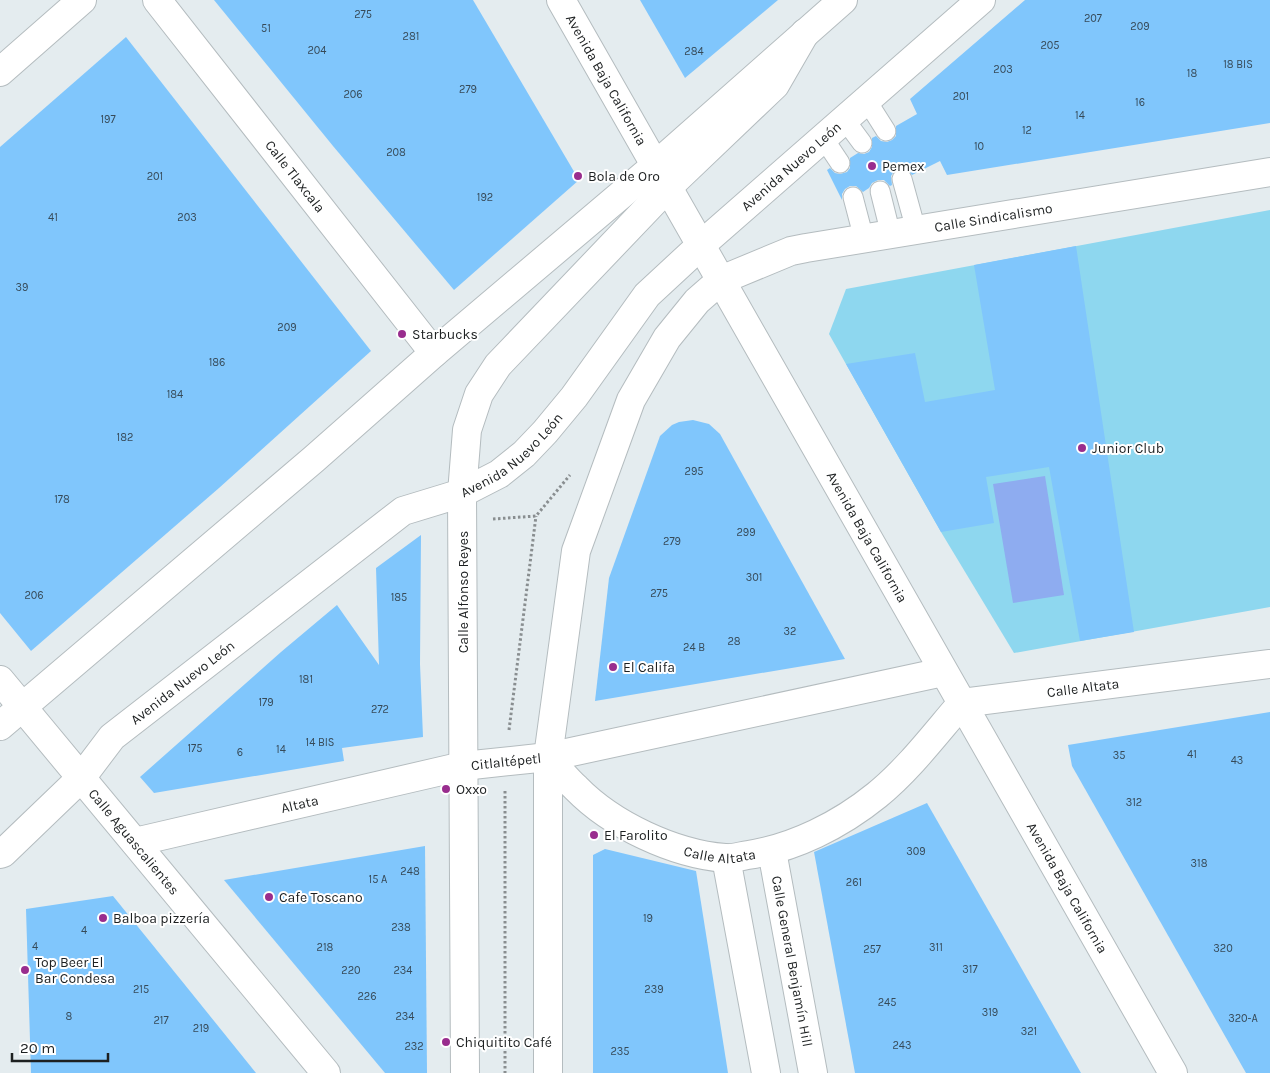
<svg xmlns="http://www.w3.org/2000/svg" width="1270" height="1073" font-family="Karla,sans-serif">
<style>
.green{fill:#8ed7ef}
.water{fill:#8eacf0}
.building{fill:#80c6fc}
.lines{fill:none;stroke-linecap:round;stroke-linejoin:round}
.service-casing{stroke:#b4bcbf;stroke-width:21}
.minor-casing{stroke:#b4bcbf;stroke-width:30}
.secondary-casing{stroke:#b4bcbf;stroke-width:30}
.primary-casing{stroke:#b4bcbf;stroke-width:30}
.path{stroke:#898e90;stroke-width:3;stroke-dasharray:2.5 2.5;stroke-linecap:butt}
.service{stroke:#fff;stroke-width:19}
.minor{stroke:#fff;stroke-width:28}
.secondary{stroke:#fff;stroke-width:28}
.primary{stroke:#fff;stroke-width:28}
.poi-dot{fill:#992d8e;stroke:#fff;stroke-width:2}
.labels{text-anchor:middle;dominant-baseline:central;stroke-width:4;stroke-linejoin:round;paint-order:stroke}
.number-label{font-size:11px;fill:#364a58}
.street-label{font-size:14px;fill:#1d2021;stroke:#fff}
.poi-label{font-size:14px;fill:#1d2021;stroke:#fff;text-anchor:start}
</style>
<rect width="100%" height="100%" fill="#e4ecef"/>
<path class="green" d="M1270,210V607L1014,653L941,532L829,334L846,289Z"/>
<path class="water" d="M1045,476L1064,595L1013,603L993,484Z"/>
<g class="building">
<path d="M214,0H473L579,180L454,290L333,146Z"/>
<path d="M640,0H778L685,78Z"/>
<path d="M1025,0H1270V123L947,175L940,161L912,175L905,168H900L894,171L891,176L892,185L890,186L884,180H878L872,183L869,188L863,192L856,186H850L845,189L842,194V200L827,170L830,168L835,173L840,174L847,172L850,168V158L858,153L864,154L869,152L872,147V138L876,136L881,141L887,142L892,140L896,136V126L917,114L910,99Z"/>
<path d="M126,37L371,351L219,488L31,651L0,613V147Z"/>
<path d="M1076,246L1134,632L1080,641L1049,467L986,477L994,523L941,532L846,364L915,353L925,402L995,390L974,265Z"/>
<path d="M693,420L709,424L720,434L845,659L595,701L609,578L660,436L672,425L679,422Z"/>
<path d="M421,535L420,664L423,737L342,748L344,761L154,793L140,777L281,652L337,605L379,665L376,568Z"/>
<path d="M1270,712V1073H1246L1072,766L1068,745Z"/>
<path d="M927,803L1019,964L1081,1073H855L814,852Z"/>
<path d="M425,846L427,1073H385L224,880Z"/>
<path d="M605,849L696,871L728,1073H593V855Z"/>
<path d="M113,896L181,980L256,1073H31L26,909Z"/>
</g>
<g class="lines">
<defs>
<g id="service">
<path d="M867,101L886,131"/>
<path d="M845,120L862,143"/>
<path d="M824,139L840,163"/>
<path d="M902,179L916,230"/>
<path d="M880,191L891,235"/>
<path d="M853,197L864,239"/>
</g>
<g id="minor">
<path id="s1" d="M157,0L434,353"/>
<path d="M0,72L82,0"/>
<path id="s2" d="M721,280L791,251L806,248L1270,172"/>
<path id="s3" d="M0,680L326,1073"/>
<path id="s4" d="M548,757C557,768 566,779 576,788C612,825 674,854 725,858C732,859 741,856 748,855C794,848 840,825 877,795C909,769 935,734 962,703L1270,664"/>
<path id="s5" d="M135,842L463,766L548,757L943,672"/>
<path id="s6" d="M772,851L813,1073"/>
<path d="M726,858L766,1073"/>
</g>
<g id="secondary">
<path d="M0,726L314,459L434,353L655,166L843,0"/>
<path id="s7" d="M0,854L3,853L81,778L112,737L403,511L462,493L499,474L524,454L545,432L574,397L647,295L701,245L981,0"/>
<path d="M465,1073L462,493L467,430L479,394L498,365L667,188L775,85L805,33"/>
<path d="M548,1073V757L576,551L631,400L667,338L697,301L721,280"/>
</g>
<g id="primary">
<path id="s8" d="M561,0L1173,1073"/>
</g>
</defs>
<use href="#service" class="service-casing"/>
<use href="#minor" class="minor-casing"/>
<use href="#secondary" class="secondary-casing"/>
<use href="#primary" class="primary-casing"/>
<g class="path">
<path d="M493,519L536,516L570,475"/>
<path d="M509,730L536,516"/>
<path d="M505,791V1073"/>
</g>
<use href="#service" class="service"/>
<use href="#minor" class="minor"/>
<use href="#secondary" class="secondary"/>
<use href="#primary" class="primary"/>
</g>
<g class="poi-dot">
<circle cx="872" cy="166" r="5"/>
<circle cx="578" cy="176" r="5"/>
<circle cx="402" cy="334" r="5"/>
<circle cx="1082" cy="448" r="5"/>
<circle cx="613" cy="667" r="5"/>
<circle cx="446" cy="789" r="5"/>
<circle cx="594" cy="835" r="5"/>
<circle cx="269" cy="897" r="5"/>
<circle cx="103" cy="918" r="5"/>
<circle cx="25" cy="970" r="5"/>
<circle cx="446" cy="1042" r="5"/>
</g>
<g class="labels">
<g class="number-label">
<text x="363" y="14">275</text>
<text x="1093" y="18">207</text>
<text x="1140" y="26">209</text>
<text x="266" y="28">51</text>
<text x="411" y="36">281</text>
<text x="1050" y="45">205</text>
<text x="317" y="50">204</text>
<text x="694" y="51">284</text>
<text x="1238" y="64">18 BIS</text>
<text x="1003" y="69">203</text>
<text x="1192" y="73">18</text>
<text x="468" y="89">279</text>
<text x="353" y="94">206</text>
<text x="961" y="96">201</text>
<text x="1140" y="102">16</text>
<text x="1080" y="115">14</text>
<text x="108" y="119">197</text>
<text x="1027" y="130">12</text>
<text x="979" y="146">10</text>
<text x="396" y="152">208</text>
<text x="155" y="176">201</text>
<text x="485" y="197">192</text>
<text x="53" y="217">41</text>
<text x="187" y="217">203</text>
<text x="22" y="287">39</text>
<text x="287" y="327">209</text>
<text x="217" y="362">186</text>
<text x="175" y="394">184</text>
<text x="125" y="437">182</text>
<text x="694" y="471">295</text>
<text x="62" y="499">178</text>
<text x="746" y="532">299</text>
<text x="672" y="541">279</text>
<text x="754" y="577">301</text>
<text x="659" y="593">275</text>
<text x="34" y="595">206</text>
<text x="399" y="597">185</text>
<text x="790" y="631">32</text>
<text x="734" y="641">28</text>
<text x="694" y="647">24 B</text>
<text x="306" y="679">181</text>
<text x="266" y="702">179</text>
<text x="380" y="709">272</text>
<text x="320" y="742">14 BIS</text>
<text x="195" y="748">175</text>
<text x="281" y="749">14</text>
<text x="240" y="752">6</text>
<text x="1192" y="754">41</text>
<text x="1119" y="755">35</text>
<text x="1237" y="760">43</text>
<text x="1134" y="802">312</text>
<text x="916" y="851">309</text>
<text x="1199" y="863">318</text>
<text x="410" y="871">248</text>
<text x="378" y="879">15 A</text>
<text x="854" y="882">261</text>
<text x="648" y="918">19</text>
<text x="401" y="927">238</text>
<text x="84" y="930">4</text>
<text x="35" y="946">4</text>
<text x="325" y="947">218</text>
<text x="936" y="947">311</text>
<text x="1223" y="948">320</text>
<text x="872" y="949">257</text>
<text x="970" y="969">317</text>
<text x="351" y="970">220</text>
<text x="403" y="970">234</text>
<text x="141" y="989">215</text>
<text x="654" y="989">239</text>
<text x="367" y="996">226</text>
<text x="887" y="1002">245</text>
<text x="990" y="1012">319</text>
<text x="69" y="1016">8</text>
<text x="405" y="1016">234</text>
<text x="1243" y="1018">320-A</text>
<text x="161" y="1020">217</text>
<text x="201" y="1028">219</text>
<text x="1029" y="1031">321</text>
<text x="902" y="1045">243</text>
<text x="414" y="1046">232</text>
<text x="620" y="1051">235</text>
</g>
<g class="street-label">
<text stroke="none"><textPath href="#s8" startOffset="92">Avenida Baja California</textPath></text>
<text stroke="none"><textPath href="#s7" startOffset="1061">Avenida Nuevo León</textPath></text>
<text stroke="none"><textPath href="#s1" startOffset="224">Calle Tlaxcala</textPath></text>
<text stroke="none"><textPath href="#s2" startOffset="281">Calle Sindicalismo</textPath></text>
<text stroke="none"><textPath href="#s7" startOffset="656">Avenida Nuevo León</textPath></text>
<text stroke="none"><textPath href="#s8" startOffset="618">Avenida Baja California</textPath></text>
<text transform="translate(463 592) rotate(-90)">Calle Alfonso Reyes</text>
<text stroke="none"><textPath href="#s7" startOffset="252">Avenida Nuevo León</textPath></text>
<text stroke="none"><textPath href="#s4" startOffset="624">Calle Altata</textPath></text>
<text stroke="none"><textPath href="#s5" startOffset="380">Citlaltépetl</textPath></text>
<text stroke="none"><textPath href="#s5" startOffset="169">Altata</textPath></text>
<text stroke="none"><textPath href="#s3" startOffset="210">Calle Aguascalientes</textPath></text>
<text stroke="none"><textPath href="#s4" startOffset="204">Calle Altata</textPath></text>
<text stroke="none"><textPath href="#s8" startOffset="1022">Avenida Baja California</textPath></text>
<text stroke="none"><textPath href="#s6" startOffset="112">Calle General Benjamín Hill</textPath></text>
</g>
<g class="poi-label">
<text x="882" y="166">Pemex</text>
<text x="588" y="176">Bola de Oro</text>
<text x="412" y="334">Starbucks</text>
<text x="1092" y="448">Junior Club</text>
<text x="623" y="667">El Califa</text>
<text x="456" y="789">Oxxo</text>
<text x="604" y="835">El Farolito</text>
<text x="279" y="897">Cafe Toscano</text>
<text x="113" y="918">Balboa pizzería</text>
<text x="35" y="962">Top Beer El<tspan x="35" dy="16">Bar Condesa</tspan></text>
<text x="456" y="1042">Chiquitito Café</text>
</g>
</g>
<path d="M12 1053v8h96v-8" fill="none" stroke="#1d2021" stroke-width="2.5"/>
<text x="20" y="1053" font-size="15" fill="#1d2021" stroke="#ffffff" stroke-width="4" paint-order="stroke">20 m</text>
</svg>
